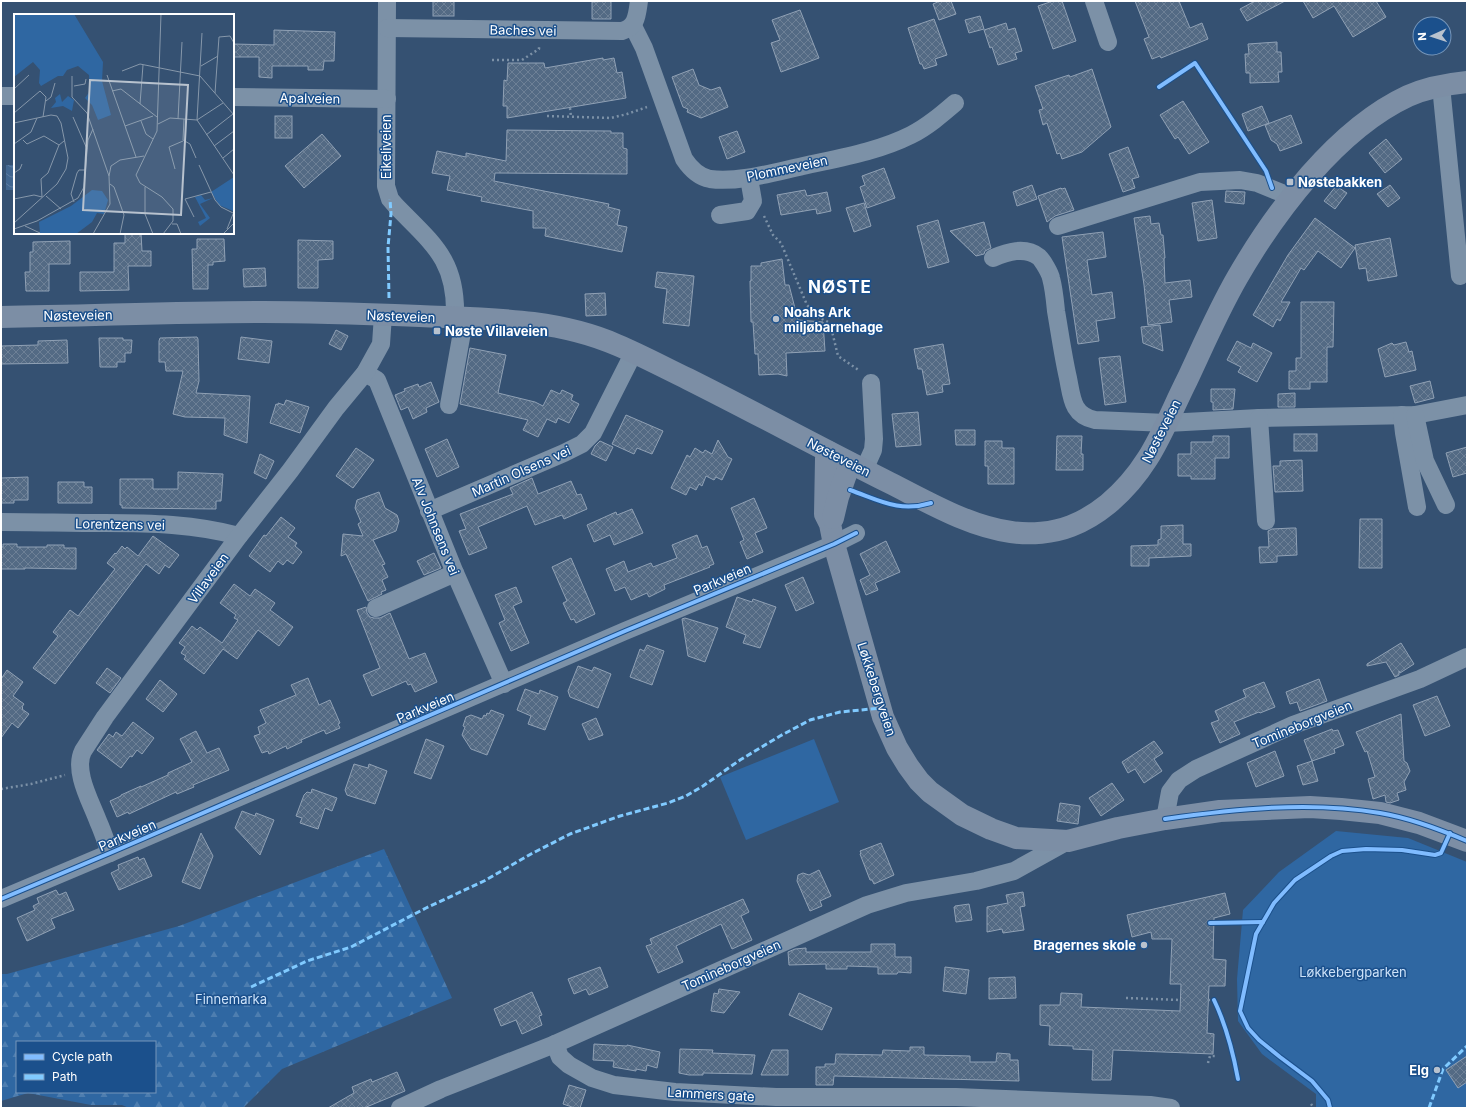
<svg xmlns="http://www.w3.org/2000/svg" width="1468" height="1109" font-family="Inter,sans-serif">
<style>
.forest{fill:url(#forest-firs);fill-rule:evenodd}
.green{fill:#2f67a2}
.water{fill:url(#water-waves)}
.building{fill:url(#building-cross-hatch);stroke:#90a1b5}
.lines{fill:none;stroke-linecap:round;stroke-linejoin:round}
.path{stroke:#7c91a7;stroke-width:2.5;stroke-dasharray:2 3;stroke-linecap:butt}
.minor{stroke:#7c91a7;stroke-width:18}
.major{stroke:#7c8ea5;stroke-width:22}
.quiet{stroke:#80caff;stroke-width:3;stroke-dasharray:6 3;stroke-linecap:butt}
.cycleway-casing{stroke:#1b508c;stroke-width:6}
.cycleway{stroke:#80bcff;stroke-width:4}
.poi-dot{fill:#b8c2ce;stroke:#1b508c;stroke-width:1.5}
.labels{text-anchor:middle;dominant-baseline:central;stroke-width:3;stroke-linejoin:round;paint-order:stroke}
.street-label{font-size:13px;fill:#fff;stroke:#1b508c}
.poi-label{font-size:13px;font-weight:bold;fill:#fff;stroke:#1b508c;text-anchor:start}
.park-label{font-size:13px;fill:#cde2f9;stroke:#1b508c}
.district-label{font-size:17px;font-weight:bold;letter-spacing:1px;fill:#fff;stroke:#1b508c}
.inset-road{fill:none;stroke:#8697aa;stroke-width:1}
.view{fill:#b8c2ce;fill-opacity:0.15;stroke:#b8c2ce;stroke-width:2}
.inset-edge{fill:none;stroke:#fff;stroke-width:2}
</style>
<defs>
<pattern id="forest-firs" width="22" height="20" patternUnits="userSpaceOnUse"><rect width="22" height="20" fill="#2f67a2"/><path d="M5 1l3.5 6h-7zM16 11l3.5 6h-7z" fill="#4e7eb0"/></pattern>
<pattern id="water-waves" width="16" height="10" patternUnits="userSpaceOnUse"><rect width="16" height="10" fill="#416690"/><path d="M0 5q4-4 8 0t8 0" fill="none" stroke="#5e7da1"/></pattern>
<pattern id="building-cross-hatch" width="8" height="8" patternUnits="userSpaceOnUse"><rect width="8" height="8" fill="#536a84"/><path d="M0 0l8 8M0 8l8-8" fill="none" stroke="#6d8096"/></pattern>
</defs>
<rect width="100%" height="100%" fill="#355172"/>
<path class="forest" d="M384,849L452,998L282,1069L243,1108H129L122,1105H91L28,1093L1,1101V974H7L179,926ZM17,1042H155V1092H17Z"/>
<g class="green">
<path d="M814,739L839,802L746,840L720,777Z"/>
<path d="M1336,831L1408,838L1467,862V1108H1316V1094L1262,1054L1238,1021L1237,979L1243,910L1279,872Z"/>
</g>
<rect class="water" x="6" y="165" width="9" height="25"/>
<g class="building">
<rect x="433" y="1" width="21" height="15"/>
<path d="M611,1V19H592V2Z"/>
<path d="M940,1H951L956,14L939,20L933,4Z"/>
<path d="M1053,1H1062L1076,41L1053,49L1038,6Z"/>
<path d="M1135,1H1179L1190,28L1202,23L1208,39L1161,58L1160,56L1152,59L1144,39L1149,37Z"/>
<path d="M1255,1H1285L1247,21L1240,9Z"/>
<path d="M1303,1H1376L1386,17L1353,37L1334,6L1313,18Z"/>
<path d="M800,10L819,58L781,72L771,43L780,40L772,20Z"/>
<path d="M980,16L984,29L969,33L965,20Z"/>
<path d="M934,19L947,55L935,59L937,65L924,69L922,64H920L908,28Z"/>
<path d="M1006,23L1008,30L1015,28L1022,51L1015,53L1017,59L998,65L992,47L990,48L984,30Z"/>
<path d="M274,30L335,32L334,61H324L323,70H308V66H272V78L259,77V57H233V44L274,45Z"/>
<path d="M1277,42V52H1281L1282,72H1278L1279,82L1250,83V73H1246L1245,54H1249L1248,44Z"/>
<path d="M603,58V60L614,58L617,73L622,72L626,98L507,118V106H503L504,80L507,81L508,63H544L545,68Z"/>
<path d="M693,69L699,85L711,90L720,87L728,107L701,118L687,112L688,109L683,107L672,77Z"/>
<path d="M1092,69L1111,127L1082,152L1062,159L1060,153L1057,154L1047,123L1043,125L1039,110L1043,109L1035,86L1069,75L1070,77Z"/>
<path d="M1183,101L1209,142L1189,154L1178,137L1175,139L1160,115Z"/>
<path d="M1262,106L1269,123L1248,131L1242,114Z"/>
<path d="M1291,115L1302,143L1280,151L1277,144L1271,140L1265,125Z"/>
<rect x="275" y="116" width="17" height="22"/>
<path d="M507,130L611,131V133H623V148L627,149V174L495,173L494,181L609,204L608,207L620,210L617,225L627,227L622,252L545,236L546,228H533V211L481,201L482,197L447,190L450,176L432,173L437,151L466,157V153L506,161Z"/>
<path d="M737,131L745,152L727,159L719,137Z"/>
<path d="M322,134L341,156L304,188L285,166Z"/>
<path d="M1386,139L1402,159L1385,173L1369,153Z"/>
<path d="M1128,147L1139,177L1132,179L1135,188L1123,192L1109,154Z"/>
<path d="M884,168L895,198L867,208L860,187L865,185L862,176Z"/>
<path d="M1032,185L1037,199L1017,206L1013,192Z"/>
<path d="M1390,185L1400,198L1388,207L1377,194Z"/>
<path d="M1336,186L1347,193L1335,209L1324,201Z"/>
<path d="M1061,188L1062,189L1065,188L1074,210L1055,216L1047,222L1038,196Z"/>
<path d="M805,190L807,196L827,192L831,211L817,214L816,209L781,215L777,195Z"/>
<path d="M1226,191L1245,192L1244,204L1225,202Z"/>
<path d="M1212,200L1217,238L1198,241L1192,203Z"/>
<path d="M864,203L871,226L854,232L846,208Z"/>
<path d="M1150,216L1151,224L1159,223L1161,235H1163L1165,258H1164L1165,283L1190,280L1192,297L1169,300L1172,322L1148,325L1144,285L1134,218Z"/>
<path d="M1315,218L1355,248L1341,268L1318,251L1304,270L1301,268L1281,302H1290L1280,321L1277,319L1273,327L1253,315L1288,255Z"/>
<path d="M938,220L949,262L928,268L917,226Z"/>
<path d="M984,222L991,248L985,251L984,254L976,256L950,231Z"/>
<path d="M1103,232L1106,257L1087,260L1092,295L1112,292L1115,318L1096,321L1099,341L1078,344L1062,237Z"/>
<path d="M125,233H141L142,251H151V266H128L129,290L80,291V272H114V243H125Z"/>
<path d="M1390,238L1397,276L1368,281L1366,268L1359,269L1355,245Z"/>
<path d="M197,239H224L225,261L213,262V265H208V289H193L192,249H197Z"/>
<path d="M298,240L333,241V259L318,260V288H298Z"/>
<path d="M70,241V264H49V291H26L25,272H30V252H33V242Z"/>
<path d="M782,259L785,285H789L798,320L823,322L825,351L786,353L787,376L778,374L759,375L758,354H755L753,322H751L750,281H751V266H761V263Z"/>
<path d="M265,268L266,286L244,287L243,269Z"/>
<path d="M657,272L694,276L689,326L663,323L667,289L655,287Z"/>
<path d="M605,293L606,315L586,316L585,294Z"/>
<path d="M1301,302H1334L1333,347H1327V382H1310V389H1289V371H1296V358H1301Z"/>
<path d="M1160,325L1163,351L1143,343L1141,327Z"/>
<path d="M336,330L348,336L341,350L329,344Z"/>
<path d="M197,337L198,339L199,381L196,393L250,396L247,443L224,435L225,418L185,417L173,414L183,371H166L165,362H159V341L160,338Z"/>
<path d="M241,337L272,341L269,363L238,359Z"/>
<path d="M99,338H123V340H132L131,353H125V362H117V367H100Z"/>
<path d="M67,340L68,363L1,364V346L38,345V341Z"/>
<path d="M1237,341L1251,348L1253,343L1272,353L1257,382L1238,372L1241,367L1227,360Z"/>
<path d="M1406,342L1409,352L1412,351L1416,370L1385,377L1378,349L1392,343L1394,345Z"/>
<path d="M943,344L950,384L942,385L943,392L927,395L922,369H918L914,349Z"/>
<path d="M470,348L506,355L498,393L535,402L543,406L551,390L560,394L562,390L573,395L571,400L579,404L569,423L558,418L556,423L547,419L538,437L523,430L528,420L460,404Z"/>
<path d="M1120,356L1126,402L1105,405L1099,358Z"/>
<path d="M1430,381L1434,398L1415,403L1410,386Z"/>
<path d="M431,382L439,402L426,408L427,412L413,419L408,407L401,410L395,395L405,391L404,389L418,384L419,387Z"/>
<path d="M1211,389H1235L1233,409L1213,410V402H1211Z"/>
<path d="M1295,393V407H1278V394Z"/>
<path d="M286,400L309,407L300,433L270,423L276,404L278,405V403L284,405Z"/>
<path d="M918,412L921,445L896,447L892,414Z"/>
<path d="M626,415L663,431L652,454L637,448L634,454L612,444Z"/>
<path d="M955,430H975V445H956Z"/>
<rect x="1294" y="434" width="23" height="17"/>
<path d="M1057,436H1082L1081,454H1083V470H1056Z"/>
<path d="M1213,436H1229V458H1215V479H1191V476H1178V454H1191V442H1213Z"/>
<path d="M447,439L459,467L437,477L425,449Z"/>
<path d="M718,440L728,457L732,459L722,480L716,477L714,480L706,476L702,486L699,484L696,490L690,487L686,495L671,488L687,455L690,457L695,448L703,453L705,450L712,454Z"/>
<path d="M600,441L613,447L606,461L591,454L595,446Z"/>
<path d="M985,441H1002V448H1014V484H988V466H985Z"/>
<path d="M1467,447V473L1453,477L1446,453Z"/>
<path d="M356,448L374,460L353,488L336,476Z"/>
<path d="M260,454L274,461L266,479L254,473Z"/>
<path d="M1302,460L1303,491L1275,492L1273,466H1280V461Z"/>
<path d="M178,472L223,474L221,501H216V509L122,508V505H120V479H153V489H178Z"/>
<path d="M28,477V500H14V503H1V478Z"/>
<path d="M532,478L538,494L571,481L577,495L581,494L587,509L564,519L562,515L535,525L527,506L478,527L487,548L469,555L459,531L466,529L460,514L513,494L510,488Z"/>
<path d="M58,482H84V487H92V503H58Z"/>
<path d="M379,492L385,508L397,515L399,521L396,531L373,540L385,564L382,565L388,577L382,580L386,590L381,592L382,594L368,601L346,554L341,556L343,534L363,536L358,524L361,522L355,508L357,500Z"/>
<path d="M754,498L767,528L755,533L763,552L747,559L740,542L744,540L731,508Z"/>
<path d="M632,509L643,533L614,545L610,535L594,542L587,525L616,512L617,515Z"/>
<path d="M281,517L295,528L288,537L297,543L295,546L302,552L293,564L287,560L283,565L278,561L270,572L249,556L264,535L266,536Z"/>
<path d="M1360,519H1382V568H1359Z"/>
<path d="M1183,525V544H1191V556L1149,558V566H1131V546L1158,545V540L1161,539V526Z"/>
<path d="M1292,528H1296L1297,555L1277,556V562L1260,563L1259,547H1269L1268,531L1272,529Z"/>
<path d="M697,535L702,548L707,546L714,564L709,566L710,567L664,585L665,589L649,597L647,593L631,600L625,587L615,591L606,569L624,561L628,572L651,563L653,567L677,558L672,545Z"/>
<path d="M153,536L179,555L169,568L165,565L159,574L146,564L55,684L33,668L58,636L53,632L70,610L78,616L115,569L107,563L115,553L116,554L122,546L125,549L127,547L138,556Z"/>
<path d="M886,541L900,572L875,583L878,590L866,595L860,580L870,575L860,554Z"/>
<path d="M3,544H17V547H47V545H64V548H76V569L25,568V569H1V547H3Z"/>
<path d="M434,553L441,568L424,575L417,561Z"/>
<path d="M571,558L595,614L576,623L574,619L571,620L563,603L567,601L552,567Z"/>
<path d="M803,577L814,603L796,611L785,585Z"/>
<path d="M234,584L250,596L255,589L275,603L270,610L293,627L279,646L258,630L237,659L223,649L204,674L184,659L186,656L181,653L185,647L179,643L192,626L197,630L200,627L222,643L238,620L234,618L236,615L220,603Z"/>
<path d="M516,587L522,602L513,606L529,643L511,651L499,623L505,620L495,595Z"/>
<path d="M737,597L752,602L753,599L776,607L760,648L743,643L746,635L726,627Z"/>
<path d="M366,607L367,613L370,617L374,618H380L390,613L409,659L425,653L437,682L415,692L411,684L408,685L406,681L372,696L363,675L380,668L357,610Z"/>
<path d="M685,618L718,628L705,662L688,656L682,619Z"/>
<path d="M1401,643L1414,664L1400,673L1399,671V675L1395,677L1386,662L1367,666V664Z"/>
<path d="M647,645L664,651L652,685L630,677L640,649L644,651Z"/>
<path d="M578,666L592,671L594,667L611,674L598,708L570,697L568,691Z"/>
<path d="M107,668L121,678L110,693L96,683Z"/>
<path d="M7,670L23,682L13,696L24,704L22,707L23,708L22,709L29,714L18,728L12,723L1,738V679Z"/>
<path d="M308,678L319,705L330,700L340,723L338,724L340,728L326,734L324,730L301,740L302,742L287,749L286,746L269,754L268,751L262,753L254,736L260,734L258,727L266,723L260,710L296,695L291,685Z"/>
<path d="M1319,679L1327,701L1300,711L1297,702L1290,704L1286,692Z"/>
<path d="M160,680L177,694L163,712L146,699Z"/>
<path d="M1264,682L1275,707L1260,713L1259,712L1234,722L1240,734L1220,743L1211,723L1219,720L1215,711L1246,697L1243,690Z"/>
<path d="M525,689L539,694L540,690L558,697L545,730L528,724L531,716L517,710Z"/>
<path d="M1437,696L1450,726L1425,736L1413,705Z"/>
<path d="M491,710L504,715L487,755L471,749L462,735L465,727L463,726L466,717L471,715L482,719L484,715L486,716L487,713L489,714Z"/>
<path d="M1401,714L1404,761L1407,763L1410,771L1404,782L1406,790L1397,793L1399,800L1390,803L1386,802L1385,795L1373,799L1368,779L1375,777L1367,751L1365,752L1356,732Z"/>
<path d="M596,718L603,735L589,740L582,724Z"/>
<path d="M133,722L154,738L142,754L137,750L132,757L130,756L121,768L97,750L109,734L113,737L116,732L122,736Z"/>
<path d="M1332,729L1333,731L1338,730L1344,745L1334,749L1335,753L1312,761L1318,781L1303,785L1297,766L1312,761L1304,740Z"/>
<path d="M196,731L207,753L219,748L229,770L193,785L194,787L177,794L176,792L129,814L128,812L117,817L110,801L121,796V795L141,786V787L168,775V773L192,762L180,739Z"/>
<path d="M426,739L444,746L431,779L414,773Z"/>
<path d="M1154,741L1163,753L1154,759L1162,771L1144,783L1135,769L1128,773L1122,762Z"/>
<path d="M1275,751L1284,776L1256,787L1247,763Z"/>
<path d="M354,764L368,768L369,764L387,771L375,804L347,795L345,790Z"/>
<path d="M1112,783L1124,800L1101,816L1089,798Z"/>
<path d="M312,789L337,798L332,811L325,808L318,829L300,823L302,818L296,816L304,795L307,792L311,793Z"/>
<path d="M1060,803L1080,806L1078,824L1057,821Z"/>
<path d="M242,811L255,816L256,813L274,820L260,855L235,828Z"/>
<path d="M201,833L213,856L200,889L182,882Z"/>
<path d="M881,843L894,875L874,884L872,880H870L860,854L861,853L860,851Z"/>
<path d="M138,857L139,860L144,858L152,876L119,890L111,873L119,869L118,865Z"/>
<path d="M819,870L831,896L820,901L822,906L810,911L797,881L798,875L803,873L809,875Z"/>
<path d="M56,890L59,895L66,892L74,910L51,919L55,928L27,941L17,918L35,910L33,906L39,903L37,898Z"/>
<path d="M1023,892L1025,906L1020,907L1024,930L1003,933L1002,929L987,932V907L1008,903L1006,895Z"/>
<path d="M1225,893L1230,914L1214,918L1213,959L1226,960L1225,986H1209L1207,1033L1214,1034L1213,1054L1113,1050L1111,1080H1092L1093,1050L1073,1049V1046L1049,1045L1050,1026L1040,1025V1005H1060L1061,993L1082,994L1081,1007L1180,1011L1181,984H1170L1172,939H1152L1151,932L1132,937L1127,915Z"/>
<path d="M743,899L749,912L741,916L752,940L732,949L721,924L676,946L683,962L658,973L646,946L652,944L650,939Z"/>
<path d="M969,904L972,920L956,922L954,907H955V906Z"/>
<path d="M871,944H895V957H911V973L898,972L897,974H878V967L847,966V969H826V964L789,965L788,952L795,949L806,948V952H871Z"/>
<path d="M600,967L608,987L589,995L586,989L574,994L568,979Z"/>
<path d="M945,967L969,970L966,994L943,991Z"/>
<path d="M1015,977L1016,998L989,999V978Z"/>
<path d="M719,989L740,992L724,1013L711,1011L714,993L718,994Z"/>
<path d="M532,992L542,1015L539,1016L542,1025L522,1034L516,1020L501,1026L494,1009Z"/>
<path d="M799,993L832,1008L822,1030L789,1015Z"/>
<path d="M594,1044L627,1046V1045L660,1052L657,1068L647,1065L646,1071L636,1069V1071L613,1067L614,1061L593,1060Z"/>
<path d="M910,1047H924V1055L970,1056V1062H996L997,1053L1010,1054V1060H1018L1019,1081L834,1076L833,1085H816V1067H825V1064H835L836,1054L882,1055L883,1050L910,1051Z"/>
<path d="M680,1049L713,1050L712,1053L755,1055L752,1074L703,1073V1075H689L679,1073Z"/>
<path d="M772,1050H788V1075H761Z"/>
<path d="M1467,1056V1082L1458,1088L1446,1070Z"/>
<path d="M397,1072L405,1091L364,1108H328L354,1093L352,1087L371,1079L372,1082Z"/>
<path d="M569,1085L586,1090L580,1108H575L563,1104Z"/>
</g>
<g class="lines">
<g class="path">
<path d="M492,60H522L539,49V46"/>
<path d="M570,108L571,117"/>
<path d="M547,116L611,118L627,114L647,107"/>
<path d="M764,216L773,235L781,243L807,305L818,317L830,323L838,356L860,371"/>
<path d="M1,789L31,784L65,775"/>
<path d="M1126,998L1181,1000"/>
<path d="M1208,1000H1214"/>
<path d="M1208,1063L1210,1056H1215"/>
<path d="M1311,1104L1314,1108"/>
</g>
<g class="minor">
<path d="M387,1L386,186L390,199L396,206C433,244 457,260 455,318"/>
<path d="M1094,1L1108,42"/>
<path d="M633,26L644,48L684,159C690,168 699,177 710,179C738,183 775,172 803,166C839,158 877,152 911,135C927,127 941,115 955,103"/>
<path d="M387,28L622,31C637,27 637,14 639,1"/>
<path d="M1441,86L1460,276"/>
<path d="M1,96H15"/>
<path d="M233,97L387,99"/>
<path d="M720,215L747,211L753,201L749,178"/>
<path d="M1058,226L1200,182L1240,180L1257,183L1292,197"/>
<path d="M993,258C1007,252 1025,246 1039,257C1043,261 1050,273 1051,278C1054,289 1055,301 1056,311C1060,334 1063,356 1068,378C1072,398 1072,415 1095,420L1167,423L1259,418L1415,415L1467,405"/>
<path d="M365,373L377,380L455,573L504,684"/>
<path d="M449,405L462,332V319"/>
<path d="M1402,415L1404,433L1417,507"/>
<path d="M1415,415L1425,461L1446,505"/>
<path d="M1259,418L1266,521"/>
<path d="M864,470L873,450L874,439L871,383"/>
<path d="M429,511L564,453L582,444L593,433L634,352"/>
<path d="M1,522C36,522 70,523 105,523C150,523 195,524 239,536"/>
<path d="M376,608L455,573"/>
<path d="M1165,819L1170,792L1179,780L1196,769L1293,725L1420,679L1467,657"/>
<path d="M110,853C106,842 103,832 98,821C91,802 73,771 83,751L105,717L239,536L290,471L336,408L365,373L381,344L383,315"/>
<path d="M1,899L110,853L625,631L834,544L856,533"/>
<path d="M555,1044L560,1057L569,1065L592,1078L614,1085L675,1092L776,1097H956L1150,1105L1171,1108"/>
<path d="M400,1108L441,1089L555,1044L867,905L906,893L976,881L1014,871L1068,841"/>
</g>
<g class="major">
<path d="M1,317C88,316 176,312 263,312C315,312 368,314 420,316C486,319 556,318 617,345C641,355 665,368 688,379C756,413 822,449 890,483C928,502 968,526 1011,532C1030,535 1053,533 1071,526C1084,521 1097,513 1108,504C1151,468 1163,428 1187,380C1203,346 1218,311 1237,278C1275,212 1337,129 1408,96C1426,88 1447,84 1467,82"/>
<path d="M829,452L826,459L825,514L830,524L834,544L883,717L897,748L908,766L919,781L930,792L962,815L991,829L1016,838L1068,841L1118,828L1165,819L1220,811L1310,807L1341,809L1380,813L1419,823L1467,841"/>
<path d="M833,518L838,497L850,463"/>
</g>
<g class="quiet">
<path d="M389,298L388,247L391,214L390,199"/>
<path d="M251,987L307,961L351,947L426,908L484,881L531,854L570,834L620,816L668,803L686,796L703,786L740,760L780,736L810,720L840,712L881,708"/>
<path d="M1429,1108L1443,1069L1467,1046"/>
</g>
<defs>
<g id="cycleway">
<path d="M1159,87L1195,63L1266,171L1272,188"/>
<path d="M850,490C879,500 899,513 931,503"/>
<path d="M1165,819C1235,809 1309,801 1380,813C1410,818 1439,829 1467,841"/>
<path d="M1,899L110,853L625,631L834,544L856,533"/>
<path d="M1210,923L1263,922"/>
<path d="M1214,1000C1226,1025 1233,1052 1238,1079"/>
<path d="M1330,1108L1328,1100L1312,1081L1280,1057L1259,1040L1248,1028L1240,1011L1256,934L1274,903L1295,880L1331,856L1342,851L1366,849L1402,850L1435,855L1441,853L1450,833"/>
</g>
</defs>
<use href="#cycleway" class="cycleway-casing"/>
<use href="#cycleway" class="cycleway"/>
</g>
<g class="poi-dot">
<rect x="1286" y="178" width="8" height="8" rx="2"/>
<circle cx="776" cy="319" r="4"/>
<rect x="433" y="327" width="8" height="8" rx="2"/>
<circle cx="1144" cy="945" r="4"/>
<circle cx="1437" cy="1070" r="4"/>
</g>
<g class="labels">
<g class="street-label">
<text transform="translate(523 30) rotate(1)">Baches vei</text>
<text transform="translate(310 98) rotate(1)">Apalveien</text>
<text transform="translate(386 147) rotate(-90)">Eikeliveien</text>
<text transform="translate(787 168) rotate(-12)">Plommeveien</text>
<text transform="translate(78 315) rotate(-1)">Nøsteveien</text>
<text transform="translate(401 316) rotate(2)">Nøsteveien</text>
<text transform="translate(1161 431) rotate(-63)">Nøsteveien</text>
<text transform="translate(839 457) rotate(27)">Nøsteveien</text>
<text transform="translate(521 471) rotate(-24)">Martin Olsens vei</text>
<text transform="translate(120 524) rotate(1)">Lorentzens vei</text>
<text transform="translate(436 526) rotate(68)">Alv Johnsens vei</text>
<text transform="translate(208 578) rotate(-54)">Villaveien</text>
<text transform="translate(722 579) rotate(-23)">Parkveien</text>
<text transform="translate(877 689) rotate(72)">Løkkebergveien</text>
<text transform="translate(425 707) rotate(-23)">Parkveien</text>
<text transform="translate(1302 724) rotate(-22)">Tomineborgveien</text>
<text transform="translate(127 835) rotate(-23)">Parkveien</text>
<text transform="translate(731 965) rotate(-24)">Tomineborgveien</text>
<text transform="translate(711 1094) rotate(3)">Lammers gate</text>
</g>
<g class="poi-label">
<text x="1298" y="182">Nøstebakken</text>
<text x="784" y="312">Noahs Ark<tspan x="784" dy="15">miljøbarnehage</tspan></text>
<text x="445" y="331">Nøste Villaveien</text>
<text x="1136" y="945" text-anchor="end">Bragernes skole</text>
<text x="1429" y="1070" text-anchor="end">Elg</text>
</g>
<g class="park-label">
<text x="1353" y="972">Løkkebergparken</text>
<text x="231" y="999">Finnemarka</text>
</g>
<g class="district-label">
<text x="840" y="287">NØSTE</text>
</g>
</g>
<g transform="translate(14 14)">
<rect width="220" height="220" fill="#355172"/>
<path d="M187,181L191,186L199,184L186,190L196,204L186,212L184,208L192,204L181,183Z" fill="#2f67a2"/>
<path d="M0,0H60L89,48L88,67L97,101L84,106L78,91L71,84L76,77L75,61L64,52L53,56L49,62H44L27,72L25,69L26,56L19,48L0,63ZM46,80L48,88L54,82L60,86L58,97L49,92L37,94L42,88L41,84Z" fill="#2f67a2"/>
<path d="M220,163V196L219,197L205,191L197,178ZM78,176L88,177L94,186L90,200L83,199L78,208L62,220H26L25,208L57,192Z" fill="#2f67a2"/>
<path class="inset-road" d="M147,0L143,117L122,161L126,169L148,183L159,195V207L149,220M188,19L183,106L209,89M187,52L204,42M108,57L126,50L186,62L220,101M93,61L122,143M58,62V83L73,99L95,162M60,72L71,70L72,65M0,75L15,61M98,77L107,75L143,103M201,79L205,23L216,22L220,29M32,87L37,83L41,69M126,90L129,51M0,99L26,77L32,83L29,103M59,103L73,135M164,105L168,28M170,105L169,126L176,130L182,144M127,107L132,120L139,125M0,109L37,101L43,102L47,109L54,144L52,155L43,170L0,209M144,110L156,104L183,106L220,161M111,112L139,102M192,121L219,100M9,126L13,130L30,122L45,131M0,130L17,118L23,104M200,132L220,117M209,144L220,135M185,151L201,186L207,193L219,199M161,155L155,133L169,127M0,159L6,155L8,150M96,170L100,173L110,201L106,220M131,173V200L139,220M32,182L47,195M28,183L27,165L34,159L45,131L50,127M0,185L20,181L28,183M60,188L57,180L63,159L65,156H72M180,203L171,185L197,178M158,210H163L167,220M11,212L26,219M0,215L23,207L64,184L70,173L74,126L79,115M213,215L219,200M79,220L96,190L95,162L97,152L106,146L130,142M209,220L220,209"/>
<path class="view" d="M76,66L174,71L167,201L69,196Z"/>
<rect width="220" height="220" class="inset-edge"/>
</g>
<rect width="1468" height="1109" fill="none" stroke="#ffffff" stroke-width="4"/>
<rect x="16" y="1041" width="140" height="52" fill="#1b508c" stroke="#7696ba"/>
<rect x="24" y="1054" width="20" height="6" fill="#80bcff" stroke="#7696ba"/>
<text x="52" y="1061" font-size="12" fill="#ffffff">Cycle path</text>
<rect x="24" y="1074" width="20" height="6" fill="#80caff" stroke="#7696ba"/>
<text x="52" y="1081" font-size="12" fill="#ffffff">Path</text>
<g transform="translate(1432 36) rotate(267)"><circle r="19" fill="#1b508c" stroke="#7696ba"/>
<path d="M0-3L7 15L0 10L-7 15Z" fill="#b8c2ce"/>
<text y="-6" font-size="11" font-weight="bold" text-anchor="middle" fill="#ffffff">N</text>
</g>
</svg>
